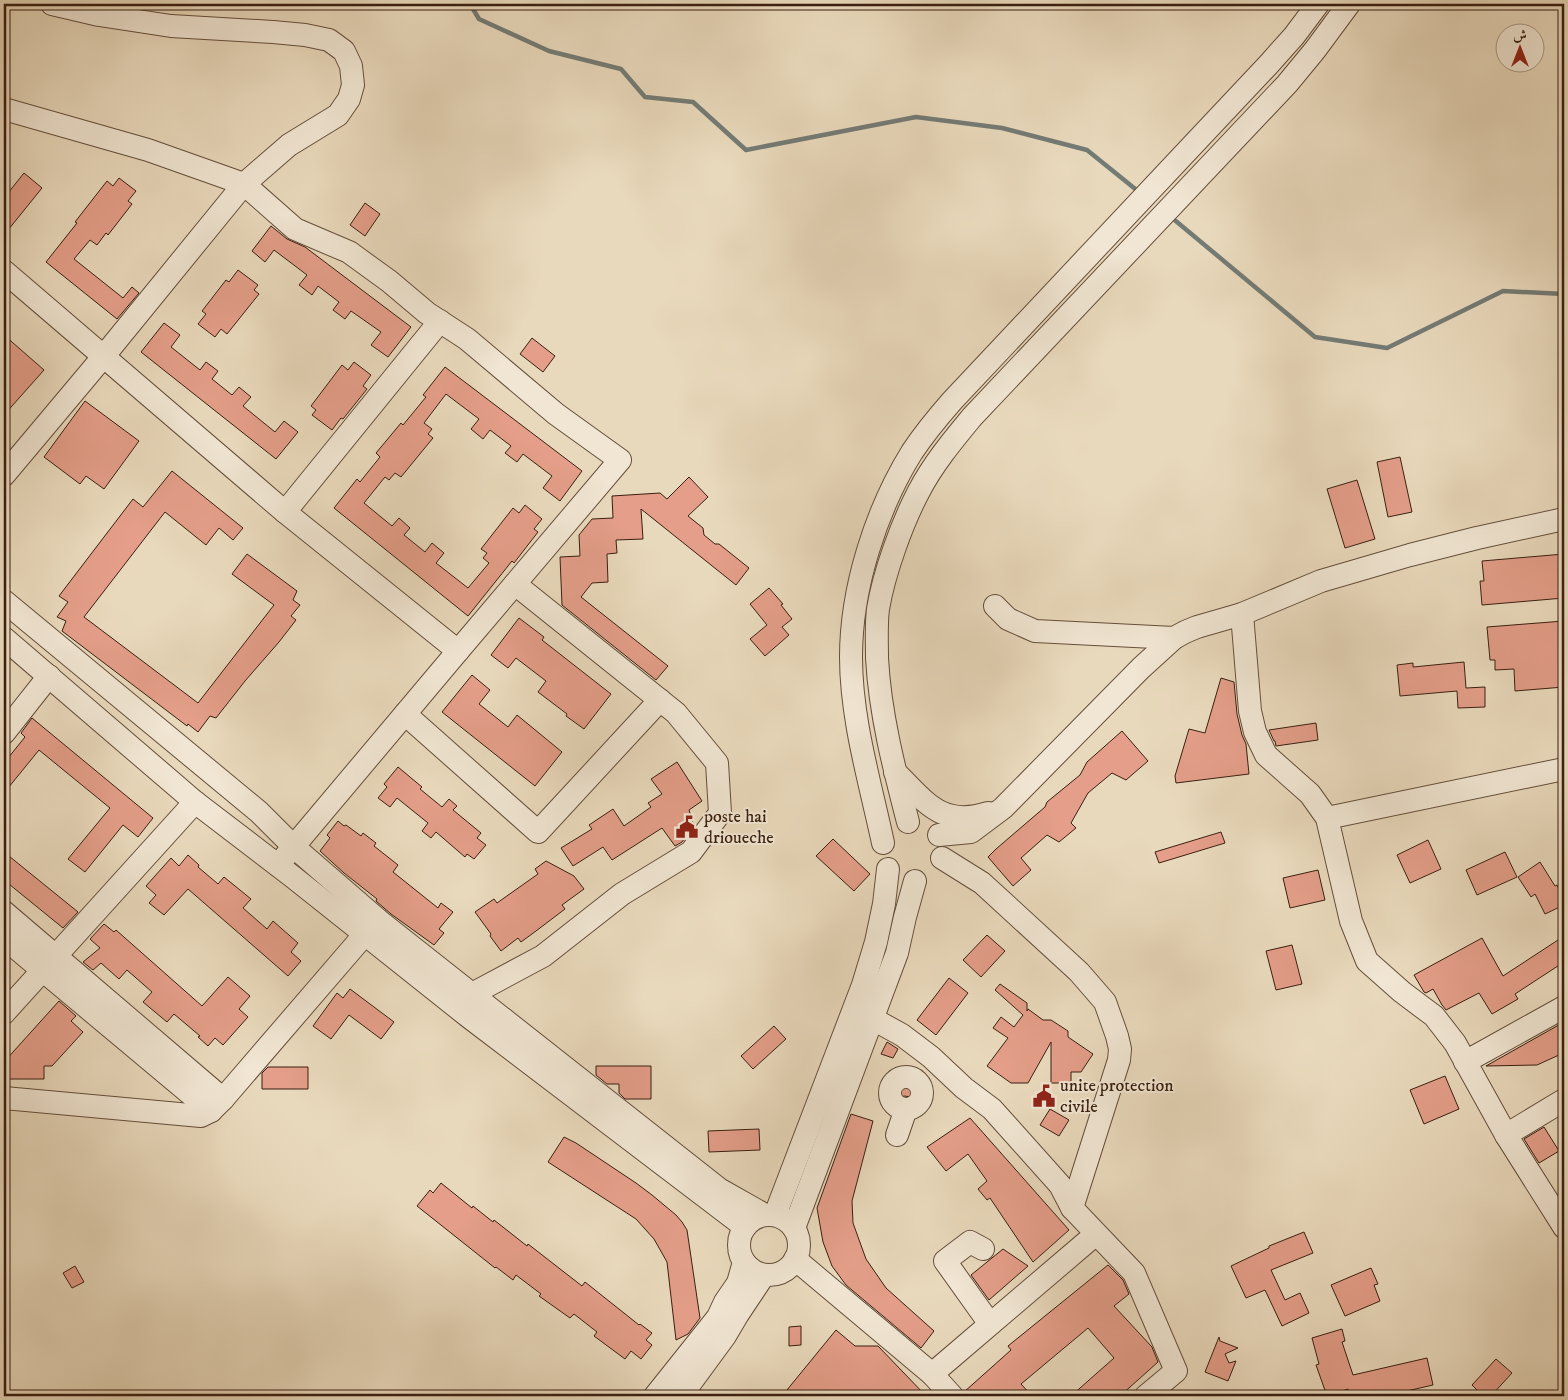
<svg xmlns="http://www.w3.org/2000/svg" width="1568" height="1400" font-family="'IM FELL DW Pica',Amiri,serif">
<style>
.lines{fill:none;stroke-linecap:round;stroke-linejoin:round}
.stream{stroke:#737b75;stroke-width:4.5}
.building{fill:#e49e89;stroke:#391f10}
.minor-casing{stroke:#654e3b;stroke-width:24}
.minor{stroke:#f1e6d3;stroke-width:22}
.labels{text-anchor:middle;dominant-baseline:central;stroke-width:4;stroke-linejoin:round;paint-order:stroke}
.poi-label{font-size:18px;fill:#391f10;stroke:#f1e6d3;text-anchor:start}
</style>
<rect width="100%" height="100%" fill="#e9d9bc"/>
<filter id="stains"><feTurbulence type="fractalNoise" baseFrequency=".004" numOctaves="4"/><feColorMatrix values="0 0 0 0 .2 0 0 0 0 .09 0 0 0 0 .02 0 0 0 .5 -.17"/></filter>
<radialGradient id="worn" r=".72"><stop offset=".6" stop-color="#630" stop-opacity="0"/><stop offset="1" stop-color="#630" stop-opacity=".3"/></radialGradient>
<g class="lines">
<g class="stream">
<path d="M470,4L479,19L549,51L621,69L645,97L693,102L746,150L916,117L1002,128L1087,150L1139,192"/>
<path d="M1171,217L1315,337L1387,348L1503,291L1564,294"/>
</g>
</g>
<g class="building">
<path d="M24,173L42,188L4,235V198Z"/>
<path d="M119,178L136,191L128,201L132,204L108,235L106,233L97,245L90,240L74,259L123,298L132,287L139,293L117,319L46,262L77,223L75,222L107,181L113,186Z"/>
<path d="M365,203L380,214L365,236L350,225Z"/>
<path d="M271,226L287,239L305,247L411,327L388,357L371,345L381,332L351,311L345,319L333,310L339,302L318,286L312,295L299,285L307,275L274,250L265,262L252,251Z"/>
<path d="M238,270L258,285L254,290L259,294L227,334L221,329L215,337L198,324L206,314L202,311L226,280L229,282Z"/>
<path d="M164,323L180,335L171,347L200,370L206,362L218,371L212,379L232,395L239,387L251,397L243,406L275,432L284,421L298,432L276,459L141,352Z"/>
<path d="M4,335L44,370L4,415Z"/>
<path d="M532,338L555,356L543,372L520,354Z"/>
<path d="M354,362L371,375L363,386L367,389L343,419L341,418L332,430L312,415L316,410L311,406L342,365L348,370Z"/>
<path d="M445,367L582,471L560,501L543,488L552,476L523,454L517,462L505,453L511,446L490,430L483,439L471,429L479,419L446,394L424,423L432,429L428,434L433,438L401,477L395,473L389,480L385,477L364,503L392,526L399,518L410,528L404,535L425,552L432,543L444,553L436,563L468,588L489,563L483,558L487,553L481,549L513,508L519,513L525,505L542,519L534,529L538,532L514,563L512,561L468,616L334,508L357,479L360,482L380,457L376,453L401,423L403,425L426,397L423,395Z"/>
<path d="M85,401L139,441L104,489L86,476L80,484L44,457Z"/>
<path d="M1400,457L1412,512L1388,517L1377,462Z"/>
<path d="M172,471L243,528L233,540L219,528L206,545L165,512L84,617L198,703L274,605L232,574L247,554L297,591L293,600L300,605L291,616L296,620L279,642L245,681L216,718L210,716L198,732L188,724L187,726L62,631L66,621L57,617L68,602L59,596L133,499L143,507Z"/>
<path d="M689,477L708,497L688,516L703,528L704,535L715,544H719L749,568L736,585L641,509L643,539L616,540L617,553L607,554L608,582L592,583L581,597L668,666L656,680L562,605L560,557L580,556L579,535L592,519L613,518L612,496L660,493L667,499Z"/>
<path d="M1357,480L1375,539L1345,548L1327,489Z"/>
<path d="M1564,554V598L1482,605L1480,581H1484L1482,561Z"/>
<path d="M769,588L783,604L781,605L792,619L782,627L789,635L765,656L750,639L767,625L750,604Z"/>
<path d="M519,618L544,637L542,640L611,694L584,729L566,716L567,714L538,692L546,681L516,658L508,668L491,655Z"/>
<path d="M1564,621V687L1515,691L1514,669L1495,670V660H1490L1487,627Z"/>
<path d="M1464,662L1466,688L1485,687V707L1458,708L1457,691L1400,696L1397,665L1413,663V667Z"/>
<path d="M472,675L490,690L479,704L508,727L517,715L562,752L535,786L442,712Z"/>
<path d="M1221,678L1234,682L1237,714L1242,735L1246,744L1249,774L1176,783L1175,776L1189,729L1205,733Z"/>
<path d="M32,718L153,818L138,837L123,825L85,872L68,859L110,808L39,750L4,793V763L25,737L21,733Z"/>
<path d="M1316,723L1318,740L1276,746L1275,741H1274L1269,730Z"/>
<path d="M1122,731L1148,761L1126,780L1112,773L1088,793L1071,823L1076,828L1059,842L1047,835L1021,858L1031,870L1013,886L988,857L996,849L1045,807L1047,802L1080,775L1087,762Z"/>
<path d="M677,762L702,801L689,810L694,826L682,842L675,846L662,828L612,860L603,847L573,866L561,848L592,829L589,825L613,809L624,826L651,807L648,803L662,794L651,779Z"/>
<path d="M398,767L422,787L420,789L442,807L449,799L457,806L453,810L481,833L477,838L486,845L474,859L467,854L465,857L436,832L431,838L422,831L428,823L397,798L390,807L378,798L387,787L384,784Z"/>
<path d="M338,821L344,826L346,825L361,836L363,833L376,843L374,846L398,865L393,872L438,908L441,903L453,912L439,929L444,933L434,945L391,914L376,901L377,899L344,873L320,851L330,838L327,835Z"/>
<path d="M1221,832L1225,843L1159,863L1155,852Z"/>
<path d="M833,839L870,874L854,891L816,856Z"/>
<path d="M1428,840L1441,869L1410,883L1397,855Z"/>
<path d="M4,852L78,912L63,928L4,880Z"/>
<path d="M1505,852L1517,877L1477,895L1466,870Z"/>
<path d="M188,855L199,865L198,867L218,884L224,877L251,899L243,908L267,929L273,921L298,943L291,952L301,961L288,976L188,889L164,915L149,903L156,895L146,886L171,858L179,866Z"/>
<path d="M546,861L574,876L584,889L562,905L565,909L536,931L521,942L518,938L501,951L490,936L491,934L475,912L494,899L497,903L538,874L535,869Z"/>
<path d="M1540,862L1555,886L1557,885L1564,900V905L1545,914L1535,894L1531,897L1518,877Z"/>
<path d="M1318,870L1325,900L1290,908L1283,878Z"/>
<path d="M104,924L114,932L116,930L202,1006L228,977L250,996L239,1009L248,1017L223,1045L215,1038L208,1046L198,1037L200,1036L174,1014L167,1022L143,1002L152,992L127,970L119,979L101,963L93,970L83,962L100,948L90,939Z"/>
<path d="M987,935L1005,951L981,977L963,960Z"/>
<path d="M1482,938L1503,976L1558,940L1564,949V962L1515,994L1518,999L1492,1014L1479,993L1446,1010L1442,1005L1433,989L1426,993L1424,992L1414,975Z"/>
<path d="M1292,945L1302,984L1276,990L1266,951Z"/>
<path d="M949,978L968,993L936,1035L917,1020Z"/>
<path d="M1000,984L1027,1003V1011L1028,1009L1043,1020H1051L1068,1031V1037L1093,1054L1081,1072H1071V1083H1051V1042L1028,1083H1011L987,1066L1008,1038L993,1028L1001,1017L1014,1027L1023,1015L995,990Z"/>
<path d="M350,989L394,1022L381,1039L349,1015L331,1039L313,1026L337,993L343,998Z"/>
<path d="M59,1001L76,1016L71,1021L83,1032L52,1066H44V1079H9V1065H4V1062Z"/>
<path d="M1564,1022V1045L1559,1047V1055L1537,1065L1486,1066Z"/>
<path d="M774,1026L786,1039L753,1069L741,1056Z"/>
<path d="M887,1042L898,1049L893,1058L881,1054Z"/>
<path d="M596,1066H651V1099H625L619,1093V1084H607L596,1075Z"/>
<path d="M268,1067H308V1089H262V1073Z"/>
<path d="M1445,1076L1459,1109L1424,1124L1410,1090Z"/>
<path d="M907,1082L916,1093L911,1097L904,1096L899,1098L894,1092Z"/>
<path d="M1050,1109L1069,1120L1059,1136L1040,1125Z"/>
<path d="M851,1114L873,1121L852,1201L853,1223L866,1259L886,1288L934,1331L921,1348L846,1285L832,1266L823,1242L817,1208Z"/>
<path d="M970,1118L1069,1230L1033,1262L990,1198L987,1200L978,1189L987,1181L968,1154L946,1171L927,1147Z"/>
<path d="M1544,1127L1559,1151L1539,1163L1524,1139Z"/>
<path d="M759,1129L760,1150L709,1152L708,1131Z"/>
<path d="M564,1137L576,1143L636,1183L652,1195L676,1215L682,1222L687,1230L700,1318L688,1334L676,1340L667,1262L654,1239L636,1219L548,1162Z"/>
<path d="M441,1183L472,1208L473,1206L493,1222L494,1220L527,1246L528,1244L582,1286L585,1282L639,1325L640,1324L652,1333L646,1340L652,1345L641,1359L631,1351L625,1359L594,1336L597,1332L574,1314L570,1318L539,1296L541,1294L516,1275L513,1280L496,1267L495,1268L417,1206L430,1190L433,1193Z"/>
<path d="M1304,1232L1313,1253L1271,1270L1285,1300L1300,1293L1309,1313L1282,1326L1265,1290L1246,1298L1231,1266L1269,1248V1246Z"/>
<path d="M1003,1249L1028,1266L989,1300L971,1275Z"/>
<path d="M1108,1265L1123,1280L1129,1294L1114,1306L1152,1347L1158,1362L1120,1396H1071L1114,1358L1088,1328L1021,1384L1032,1396H965L964,1392L1011,1350L1008,1346Z"/>
<path d="M75,1266L84,1282L72,1288L63,1273Z"/>
<path d="M1371,1268L1378,1284L1374,1285L1380,1301L1345,1316L1331,1285Z"/>
<path d="M801,1326V1345L789,1346V1327Z"/>
<path d="M1342,1329L1345,1341L1342,1342L1353,1375L1427,1358L1433,1385L1398,1393V1396H1349L1348,1389L1327,1396L1316,1365L1319,1364L1312,1338Z"/>
<path d="M836,1330L855,1346H878L926,1396H782Z"/>
<path d="M1219,1337L1220,1341L1238,1348L1225,1354L1229,1363L1236,1361L1228,1381L1205,1372Z"/>
<path d="M1496,1359L1512,1373L1491,1396H1473L1478,1391L1472,1385Z"/>
</g>
<g class="lines">
<defs>
<g id="minor">
<path d="M4,109L148,150L244,184L295,229L349,252L389,281L427,313L467,339L556,414L620,460L458,651L278,865"/>
<path d="M4,271L285,512L458,651"/>
<path d="M4,475L103,357L244,184L289,145L338,115L349,99L353,85L351,66L344,51L329,40L305,35L273,32L171,26L99,15L52,4"/>
<path d="M285,512L440,321"/>
<path d="M4,601L259,812L294,847L383,924L719,1189L765,1215"/>
<path d="M995,606L1008,619L1035,631L1174,638"/>
<path d="M1242,614L1250,711L1255,732L1266,755L1310,794L1327,818L1351,921L1367,961L1402,992L1434,1016L1455,1043L1506,1135L1564,1227"/>
<path d="M4,638L195,802L293,877L469,1017L745,1227"/>
<path d="M405,714L538,832L660,700"/>
<path d="M4,733L49,676"/>
<path d="M895,772C925,801 941,828 988,813"/>
<path d="M1327,818L1564,769"/>
<path d="M908,822C894,768 880,714 877,658C877,642 876,625 878,609C884,573 902,523 919,491C933,464 953,440 972,417L1287,84L1315,50L1349,4"/>
<path d="M939,835L971,832L1003,808L1141,668L1174,638L1185,632L1197,627L1242,614L1321,581L1410,555L1477,538L1564,519"/>
<path d="M883,843C870,782 851,719 851,657C851,588 876,510 912,452C924,434 938,417 952,401L1269,64L1294,36L1318,4"/>
<path d="M942,858L982,883L1079,972L1105,1002L1117,1036L1120,1049L1119,1060L1072,1208"/>
<path d="M4,912L223,1099"/>
<path d="M4,938L211,1111"/>
<path d="M472,994L543,956L622,894L691,852L720,813L717,763L676,713L515,584"/>
<path d="M4,1013L195,802"/>
<path d="M873,1019L902,1035L931,1057L964,1088L992,1109L1060,1185L1072,1208L1134,1273L1176,1371L1146,1396"/>
<path d="M1465,1062L1564,1007"/>
<circle cx="906" cy="1093" r="16"/>
<path d="M4,1098L201,1116L211,1111L223,1099L365,934"/>
<path d="M897,1135L906,1109"/>
<path d="M1506,1135L1564,1100"/>
<circle cx="769" cy="1245" r="30"/>
<path d="M775,1215L863,985L876,942L884,904L888,869"/>
<path d="M794,1228L897,953L905,917L915,881"/>
<path d="M983,1249L970,1242L945,1261L990,1324"/>
<path d="M795,1259L932,1374L952,1396"/>
<path d="M932,1374L1096,1234"/>
<path d="M655,1396L718,1317L725,1302L738,1283L744,1262"/>
<path d="M681,1396L725,1336L738,1314L764,1275"/>
</g>
</defs>
<use href="#minor" class="minor-casing"/>
<use href="#minor" class="minor"/>
</g>
<defs>
<symbol id="civic-bare" viewBox="-9 -9 18 18"><path d="M-.6-6.5H3V-4.5H.6V-3L4-1V1h2V6H-6V1h2V-1L-.6-3ZM-1.2 2.5V6h2.4V2.5Z" fill="#8f2418" stroke="#f1e6d3" stroke-width="2.5" paint-order="stroke"/></symbol>
</defs>
<g fill-rule="evenodd">
<use href="#civic-bare" x="671" y="811" width="32" height="32"/>
<use href="#civic-bare" x="1028" y="1080" width="32" height="32"/>
</g>
<g class="labels">
<g class="poi-label">
<text x="704" y="817">poste hai<tspan x="704" dy="21">drioueche</tspan></text>
<text x="1060" y="1086">unite protection<tspan x="1060" dy="21">civile</tspan></text>
</g>
</g>
<rect width="1568" height="1400" fill="none" stroke="#e9d9bc" stroke-width="20"/>
<rect x="5" y="5" width="1558" height="1390" fill="none" stroke="#391f10" stroke-width="2.5"/>
<rect x="10" y="10" width="1548" height="1380" fill="none" stroke="#391f10"/>
<g transform="translate(1520 48)"><circle r="24" fill="#f1e6d3" stroke="#a79685"/>
<path d="M0-4L9 19L0 12L-9 19Z" fill="#8f2418"/>
<text y="-8" font-size="14" font-weight="bold" text-anchor="middle" fill="#391f10">ش</text>
</g>
<rect width="100%" height="100%" filter="url(#stains)"/>
<rect width="100%" height="100%" fill="url(#worn)"/>
</svg>
